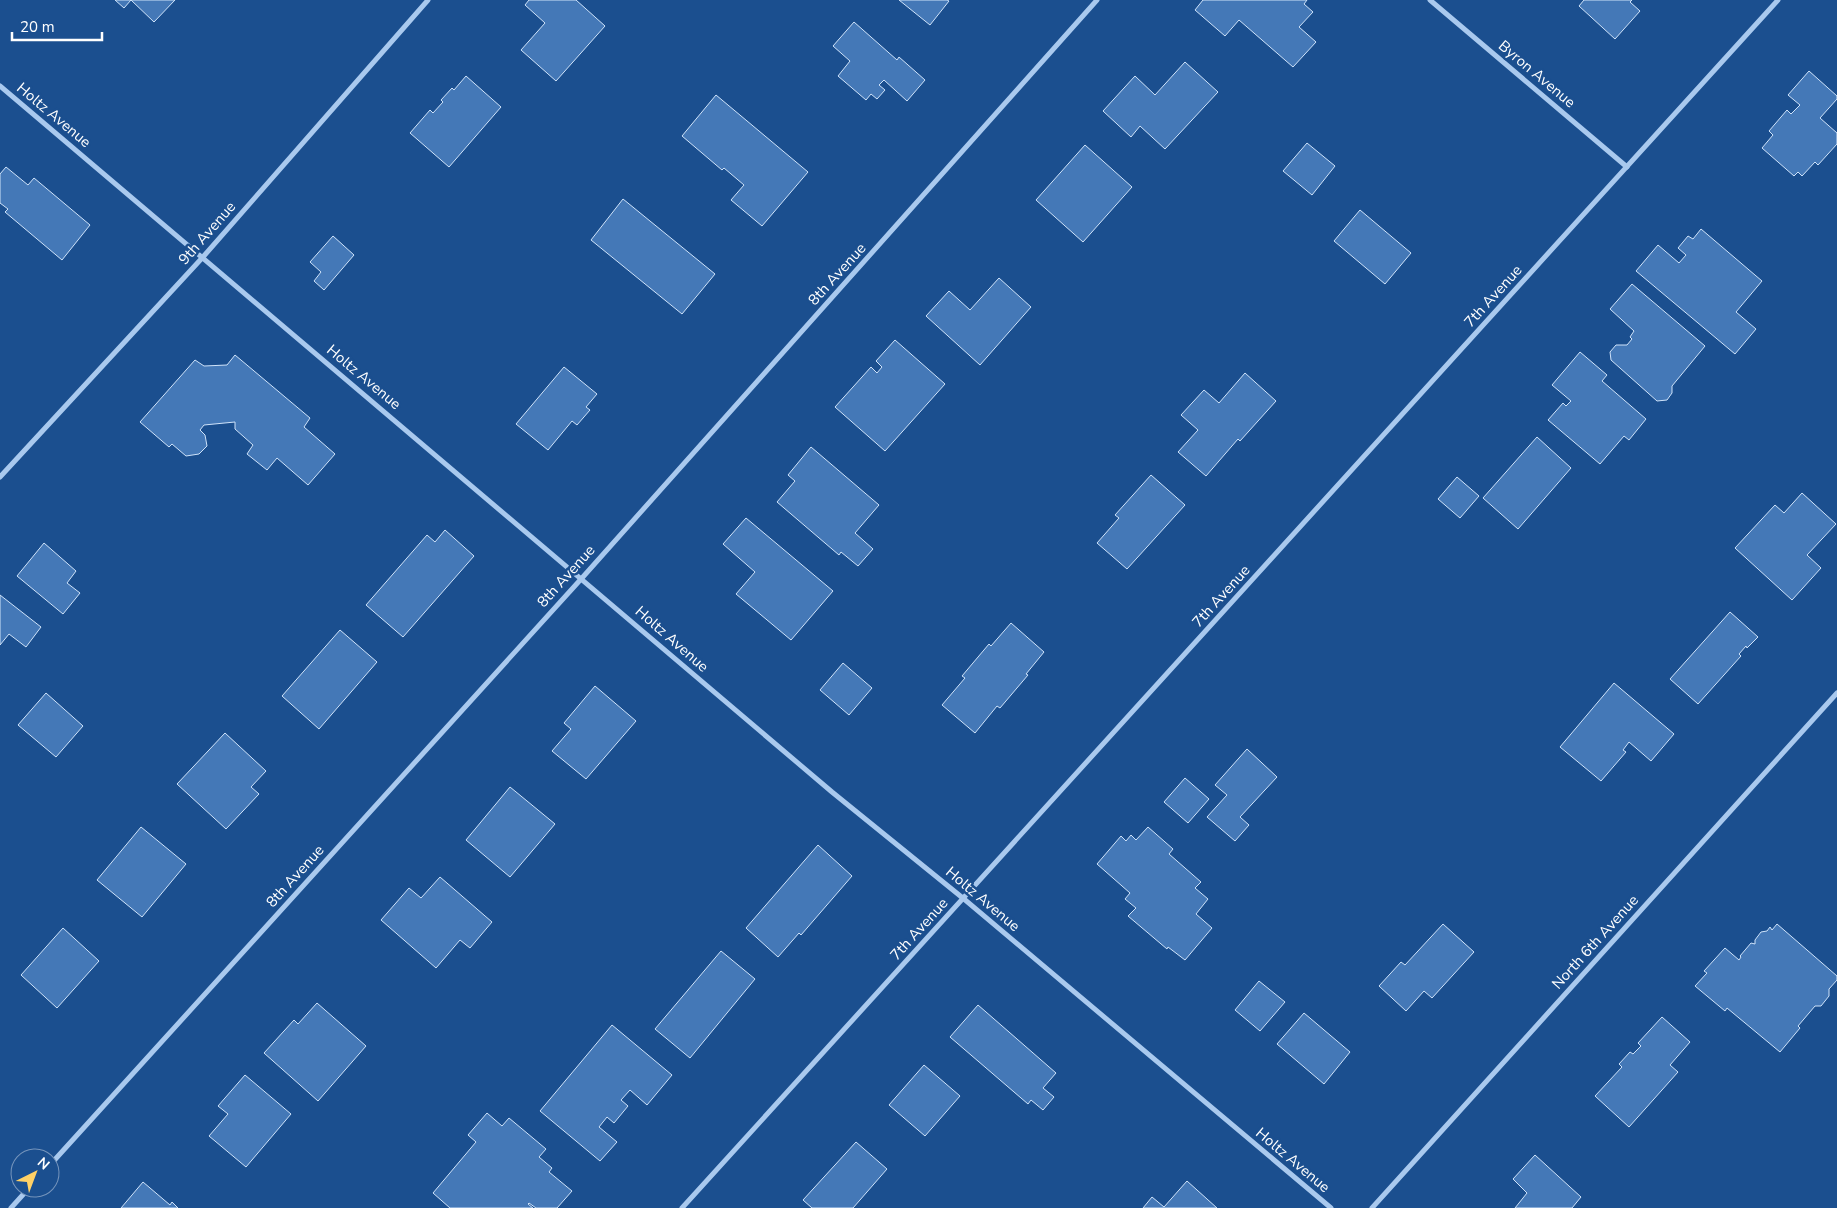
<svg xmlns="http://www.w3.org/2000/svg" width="1837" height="1208" font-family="'Nunito Sans',sans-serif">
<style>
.building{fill:#4478b7;stroke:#cfe3fa}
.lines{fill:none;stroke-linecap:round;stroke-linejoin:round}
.street{stroke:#a9c9ee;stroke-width:5}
.labels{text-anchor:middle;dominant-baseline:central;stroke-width:5;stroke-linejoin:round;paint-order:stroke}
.street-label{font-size:15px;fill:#fff;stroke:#1b4f8f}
</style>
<rect width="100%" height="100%" fill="#1b4f8f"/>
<g class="building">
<path d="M115,0H175L154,22L131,0L124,8Z"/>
<path d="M529,0H576L605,26L556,81L521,50L545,23L525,5Z"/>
<path d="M899,0H947L949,1L930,25Z"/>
<path d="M1203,0H1307L1304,4L1313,12L1299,27L1316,42L1293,67L1239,20L1225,36L1195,10Z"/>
<path d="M1584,0H1632L1630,2L1640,11L1615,39L1579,6Z"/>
<path d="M854,22L897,60L899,57L925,80L907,101L884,80L879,85L885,90L877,99L871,94L866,100L838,76L850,61L833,46Z"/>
<path d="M1185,62L1218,92L1165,149L1140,126L1131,137L1103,111L1135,76L1155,95Z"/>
<path d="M1809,71L1837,96V99L1820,118L1837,133V144L1818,165L1815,162L1802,176L1798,172L1794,176L1762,148L1773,135L1769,131L1787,110L1791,114L1800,105L1788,95Z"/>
<path d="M466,76L501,107L449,167L410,133L430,110L433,113L443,102L441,100L452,88L454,90Z"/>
<path d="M716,95L808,172L762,226L731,200L744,185L724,168L722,170L682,136Z"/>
<path d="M1307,143L1335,166L1312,195L1283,171Z"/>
<path d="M1085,145L1132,187L1083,242L1036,200Z"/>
<path d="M6,167L28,185L34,178L90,225L62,260L5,212L8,209L0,203V174Z"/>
<path d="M623,199L715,274L682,314L591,240Z"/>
<path d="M1360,210L1411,253L1385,284L1334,241Z"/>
<path d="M1701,229L1762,281L1736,312L1756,329L1735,354L1636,271L1658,245L1679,263L1686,255L1678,248L1688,236L1693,239Z"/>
<path d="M333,236L354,255L324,290L314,281L321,272L310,262Z"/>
<path d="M999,278L1031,307L980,365L926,316L949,291L970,310Z"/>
<path d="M1632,284L1705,346L1672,386V393L1667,400L1657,401L1611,360L1610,352L1616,345H1627L1632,339L1630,337L1634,331L1610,309Z"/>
<path d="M895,340L945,384L885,451L835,407L871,367L877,373L882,367L876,361Z"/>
<path d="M1580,352L1607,375L1602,381L1646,419L1629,440L1624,436L1600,464L1548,420L1563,403L1566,406L1571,401L1552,385Z"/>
<path d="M235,355L310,418L304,427L335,454L308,485L277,458L267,470L247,454L253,445L235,429V422L204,425L200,430L205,435L207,446L199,454L186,456L172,444L169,447L140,422L195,360L204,366L227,365Z"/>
<path d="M564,367L597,394L586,407L590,410L577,425L572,421L548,450L516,424Z"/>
<path d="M1245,373L1276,401L1240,441L1238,439L1206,476L1178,452L1198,430L1181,415L1204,390L1219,403Z"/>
<path d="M1537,437L1571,468L1518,529L1483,498Z"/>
<path d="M811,447L879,505L855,533L873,549L858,566L841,552L839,555L777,502L795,481L788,475Z"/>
<path d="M1151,475L1185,505L1127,569L1097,543L1119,518L1115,515Z"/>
<path d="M1457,477L1479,496L1460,518L1438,499Z"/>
<path d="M1802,493L1836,524L1807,555L1821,568L1792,600L1735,548L1775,505L1784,513Z"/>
<path d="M746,518L833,591L791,640L736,594L755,572L723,544Z"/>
<path d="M445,530L474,556L403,637L366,605L427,535L435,542Z"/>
<path d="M44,543L76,571L67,583L80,593L63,614L17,576Z"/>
<path d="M0,595L41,627L26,647L9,634L0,645Z"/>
<path d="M1730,612L1758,637L1747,648L1746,646L1739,654L1741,656L1698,704L1670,679Z"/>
<path d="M1011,623L1044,652L1026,674L1028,675L1000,708L997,706L975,733L942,705L965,678L962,676L989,644L991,646Z"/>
<path d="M340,630L377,662L319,729L282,696Z"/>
<path d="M843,663L872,688L849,715L820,690Z"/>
<path d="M1614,683L1674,734L1651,761L1629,742L1623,750L1626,752L1601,781L1560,747Z"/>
<path d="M595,686L636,721L586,779L552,751L571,729L564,723Z"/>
<path d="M46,693L83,726L56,757L18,725Z"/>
<path d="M225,733L266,771L251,787L259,794L226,829L177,784Z"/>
<path d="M1247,749L1277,777L1240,817L1249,825L1235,841L1207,817L1227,795L1215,785Z"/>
<path d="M1185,778L1209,799L1188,823L1164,802Z"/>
<path d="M510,787L555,824L510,877L466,840Z"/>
<path d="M141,827L186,864L142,917L97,880Z"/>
<path d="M1148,827L1173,849L1169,854L1201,882L1195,888L1208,899L1196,914L1212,928L1185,960L1168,947L1167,949L1128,916L1136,908L1125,899L1130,893L1097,864L1121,836L1126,841L1131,835L1136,840Z"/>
<path d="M818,845L852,876L801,935L799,933L778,957L746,928Z"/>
<path d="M440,877L492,922L470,948L460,940L436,968L381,920L409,888L421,898Z"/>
<path d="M1443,924L1474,952L1432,998L1424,991L1406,1011L1379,986L1401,962L1405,965Z"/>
<path d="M1777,924L1837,976V980L1829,989V996L1821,1006H1815L1798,1026L1800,1028L1780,1052L1727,1008L1725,1011L1695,986L1707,973L1704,971L1725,948L1739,960L1741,957L1740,956L1751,943L1755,944V940L1761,932L1767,931L1770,927L1772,930Z"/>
<path d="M63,928L99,961L57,1008L21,975Z"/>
<path d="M721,951L755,979L690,1058L655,1029Z"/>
<path d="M1259,981L1285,1002L1260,1031L1235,1010Z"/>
<path d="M317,1003L366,1046L318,1101L264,1053L294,1020L298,1024Z"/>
<path d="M978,1005L1056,1073L1043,1088L1054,1097L1043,1110L1031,1100L1028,1104L950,1037Z"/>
<path d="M1304,1013L1350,1052L1324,1084L1277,1044Z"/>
<path d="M1662,1017L1690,1042L1670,1065L1678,1072L1629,1127L1595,1096L1622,1067L1619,1064L1630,1052L1633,1054L1641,1046L1638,1043Z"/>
<path d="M612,1025L672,1075L647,1105L630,1090L621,1100L628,1106L614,1123L607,1117L599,1127L617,1142L600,1161L540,1111Z"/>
<path d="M924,1065L960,1096L925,1136L889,1105Z"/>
<path d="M245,1075L291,1114L246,1167L209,1136L228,1114L218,1106Z"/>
<path d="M487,1113L502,1126L509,1118L546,1149L539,1157L552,1168L549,1172L572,1191L557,1208H536L529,1203L528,1204L533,1208H450L433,1193L476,1142L468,1135Z"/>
<path d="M856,1142L887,1169L853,1208H812L803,1200Z"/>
<path d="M1535,1155L1581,1197L1572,1208H1515L1527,1193L1513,1179Z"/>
<path d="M1187,1181L1217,1208H1143L1152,1197L1164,1207Z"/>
<path d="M143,1182L170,1205L172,1202L178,1208H121Z"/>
</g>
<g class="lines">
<g class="street">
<path d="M1430,0L1627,167"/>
<path d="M0,86L832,792L964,899L1331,1208"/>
<path d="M0,477L203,257L428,0"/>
<path d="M50,1165L582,578L1097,0"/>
<path d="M11,1208L29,1188"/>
<path d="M682,1208L1778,0"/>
<path d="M1372,1208L1837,693"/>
</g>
</g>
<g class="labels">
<g class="street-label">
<text transform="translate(1537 74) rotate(40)">Byron Avenue</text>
<text transform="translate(54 115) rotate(40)">Holtz Avenue</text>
<text transform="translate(207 233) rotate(-49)">9th Avenue</text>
<text transform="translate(837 274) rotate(-48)">8th Avenue</text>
<text transform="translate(1493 296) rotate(-48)">7th Avenue</text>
<text transform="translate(364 377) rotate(40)">Holtz Avenue</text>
<text transform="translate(566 576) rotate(-48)">8th Avenue</text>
<text transform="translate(1221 596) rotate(-48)">7th Avenue</text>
<text transform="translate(672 639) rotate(41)">Holtz Avenue</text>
<text transform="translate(295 876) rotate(-48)">8th Avenue</text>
<text transform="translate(983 899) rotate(40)">Holtz Avenue</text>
<text transform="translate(919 929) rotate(-48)">7th Avenue</text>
<text transform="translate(1595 942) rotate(-48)">North 6th Avenue</text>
<text transform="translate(1293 1160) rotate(40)">Holtz Avenue</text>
</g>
</g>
<g transform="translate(35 1173) rotate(42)"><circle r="24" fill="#1b4f8f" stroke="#7695bc"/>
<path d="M0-4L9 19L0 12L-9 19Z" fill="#ffd166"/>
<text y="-8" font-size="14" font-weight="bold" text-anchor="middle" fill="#ffffff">N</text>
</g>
<path d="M12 32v8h90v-8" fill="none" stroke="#ffffff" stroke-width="2.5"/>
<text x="20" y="32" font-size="15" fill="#ffffff" stroke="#1b4f8f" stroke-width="4" paint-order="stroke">20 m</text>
</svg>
